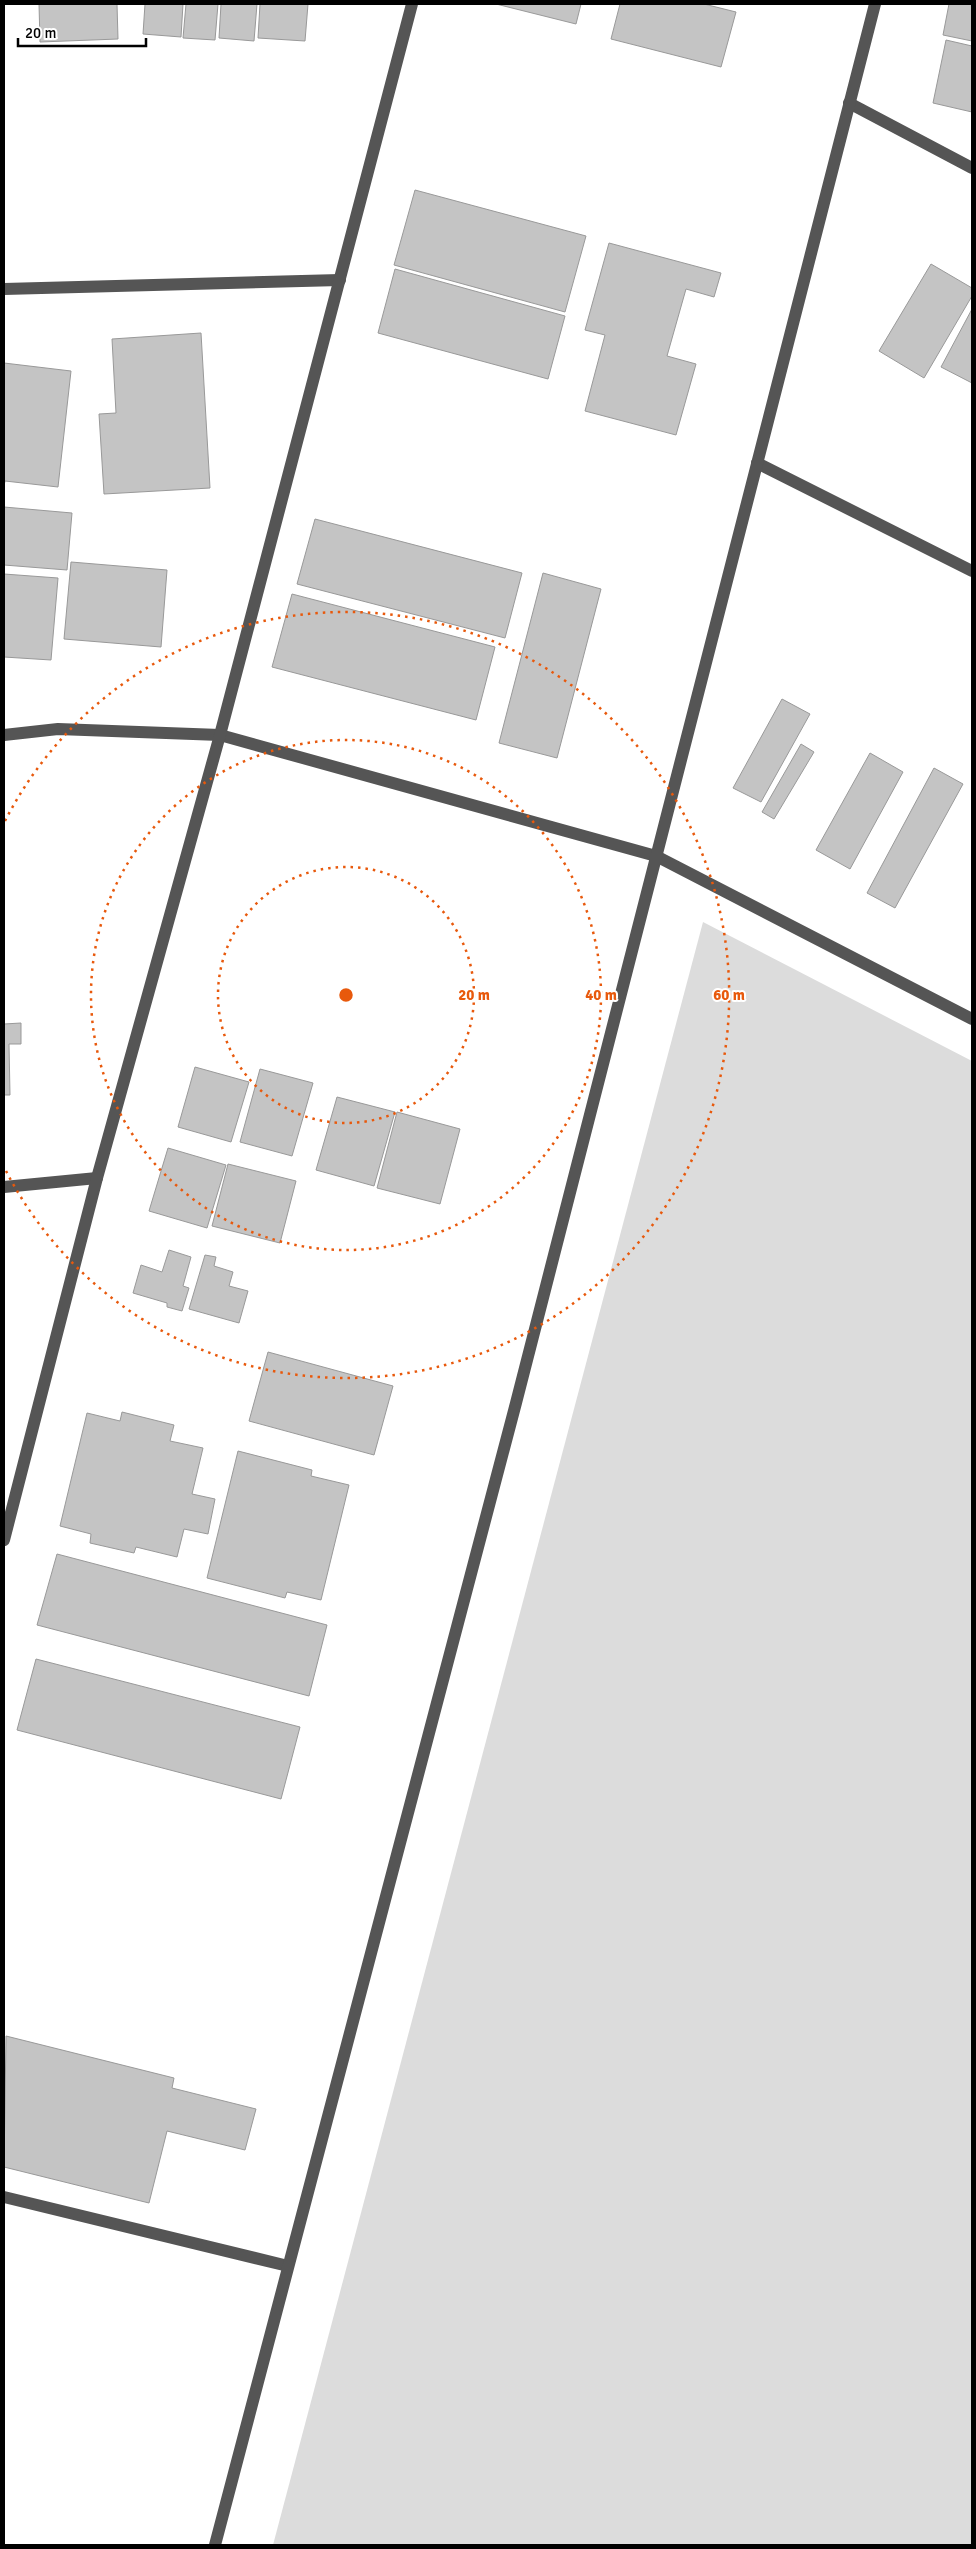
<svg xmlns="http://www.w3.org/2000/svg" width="976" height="2549" font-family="Signika,sans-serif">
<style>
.green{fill:#dcdcdc}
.building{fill:#c4c4c4;stroke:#999}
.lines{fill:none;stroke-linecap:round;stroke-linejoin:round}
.minor{stroke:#555;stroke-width:12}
.ring{fill:none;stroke:#e8590c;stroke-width:2.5;stroke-dasharray:2.5 5}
.centre{fill:#e8590c;stroke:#fff;stroke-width:2.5}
.ring-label{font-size:15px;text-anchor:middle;font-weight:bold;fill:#e8590c;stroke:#fff;stroke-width:4;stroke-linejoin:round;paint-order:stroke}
</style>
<rect width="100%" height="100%" fill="#fff"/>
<path class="green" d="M703,922L972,1061V2545H273Z"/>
<g class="building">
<path d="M39,4H117L118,39L40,42Z"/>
<path d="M145,4H183L181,37L143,34Z"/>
<path d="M186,4H218L215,40L183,38Z"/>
<path d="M221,4H257L254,41L219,38Z"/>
<path d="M260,4H308L305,41L258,38Z"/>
<path d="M496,4H581L576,24Z"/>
<path d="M620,4H704L736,12L721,67L611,39Z"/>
<path d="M949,4H972V41L943,35Z"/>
<path d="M946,40L972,46V112L933,103Z"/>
<path d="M415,190L586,236L565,312L394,265Z"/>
<path d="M609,243L721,273L714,297L686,289L667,356L696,364L676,435L585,411L605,335L585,330Z"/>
<path d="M931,264L972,288V296L924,378L879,351Z"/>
<path d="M395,269L565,316L548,379L378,333Z"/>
<path d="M972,309V383L941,367Z"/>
<path d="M201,333L210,488L104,494L99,414L116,413L112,339Z"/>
<path d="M4,363L71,371L58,487L5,481L4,486Z"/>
<path d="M4,507L72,513L67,570L4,565Z"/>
<path d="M315,519L522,573L505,638L297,584Z"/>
<path d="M71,562L167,570L161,647L64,639Z"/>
<path d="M543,573L601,589L557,758L499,743Z"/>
<path d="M4,574L58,578L51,660L4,657Z"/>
<path d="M292,594L495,647L476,720L272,667Z"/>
<path d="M782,699L810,714L761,802L733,788Z"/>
<path d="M801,744L814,752L774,819L762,812Z"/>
<path d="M870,753L903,772L850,869L816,850Z"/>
<path d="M934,768L963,784L895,908L867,893Z"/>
<path d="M21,1023V1044H9L10,1095H4V1024Z"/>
<path d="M195,1067L249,1082L231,1142L178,1127Z"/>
<path d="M260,1069L313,1083L292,1156L240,1142Z"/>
<path d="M337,1097L395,1112L374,1186L316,1170Z"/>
<path d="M397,1112L460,1129L440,1204L377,1188Z"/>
<path d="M168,1148L226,1165L207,1228L149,1211Z"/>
<path d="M228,1164L296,1181L280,1243L212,1226Z"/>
<path d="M169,1250L191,1257L183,1286L189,1288L182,1311L167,1307V1303L133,1293L141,1265L162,1272Z"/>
<path d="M205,1255L216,1257L214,1266L233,1272L229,1286L248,1291L239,1323L189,1309Z"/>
<path d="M268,1352L393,1386L374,1455L249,1421Z"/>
<path d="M122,1412L174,1425L170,1441L203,1448L192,1494L215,1499L208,1534L184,1529L177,1557L136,1547L134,1553L90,1543L91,1534L60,1526L87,1413L120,1421Z"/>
<path d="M238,1451L312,1470L311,1476L349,1485L321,1600L287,1592L285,1598L207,1578Z"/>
<path d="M57,1554L327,1625L309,1696L37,1625Z"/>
<path d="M36,1659L300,1727L281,1799L17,1730Z"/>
<path d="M6,2036L174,2078L172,2088L256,2109L245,2150L167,2131L149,2203L4,2167Z"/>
</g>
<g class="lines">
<g class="minor">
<path d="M849,103L972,168"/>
<path d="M4,289L340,280"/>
<path d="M757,463L972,571"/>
<path d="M4,735L58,729L220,735L656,856L972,1019"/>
<path d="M4,1187L97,1178"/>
<path d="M4,1540L97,1178L220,735L412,4"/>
<path d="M4,2197L288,2266"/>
<path d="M215,2545L516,1403L875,4"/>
</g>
</g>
<g class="ring">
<circle cx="346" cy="995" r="128"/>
<circle cx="346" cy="995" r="255"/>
<path d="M5 821A383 383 0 1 1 5 1169"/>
</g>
<circle cx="346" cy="995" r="8" class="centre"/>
<g class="ring-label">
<text x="474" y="1000">20 m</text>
<text x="601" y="1000">40 m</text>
<text x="729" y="1000">60 m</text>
</g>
<rect width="976" height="2549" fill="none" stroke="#000000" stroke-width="10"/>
<path d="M18 38v8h128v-8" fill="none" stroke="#000000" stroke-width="2.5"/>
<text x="25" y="38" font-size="15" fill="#000000" stroke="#ffffff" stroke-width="4" paint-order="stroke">20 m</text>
</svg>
